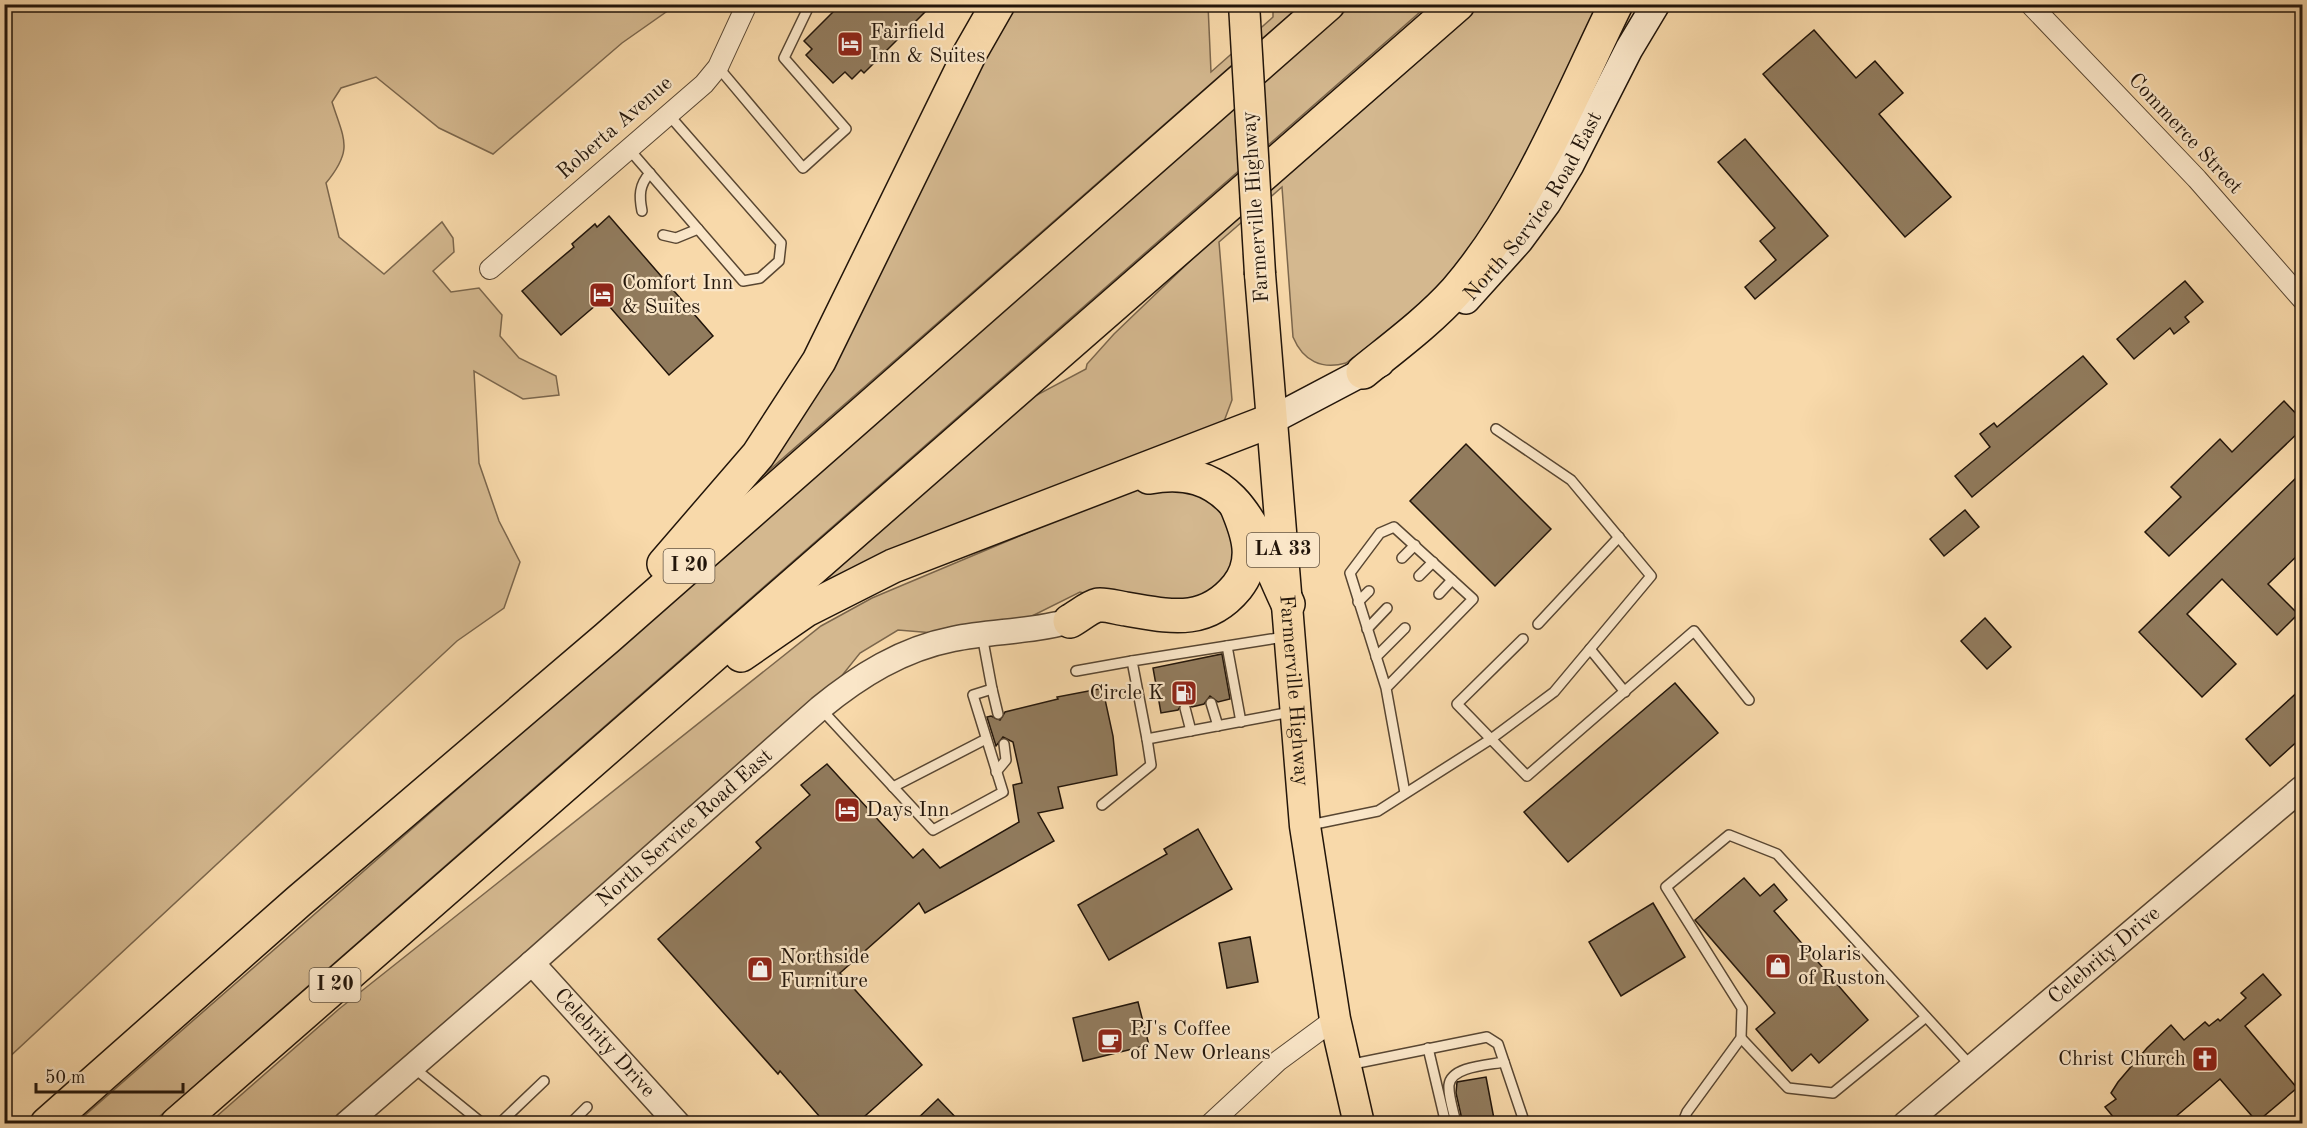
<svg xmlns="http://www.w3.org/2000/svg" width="2307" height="1128" font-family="'Old Standard TT',serif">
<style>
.green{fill:#d4b88f;stroke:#7b664c;stroke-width:1.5}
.building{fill:#917b5d;stroke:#22150a;stroke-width:1.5}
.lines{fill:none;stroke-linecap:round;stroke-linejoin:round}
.service-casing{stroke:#584632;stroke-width:12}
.minor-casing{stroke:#584632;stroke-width:22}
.tertiary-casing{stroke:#584632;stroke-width:27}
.secondary-casing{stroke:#22150a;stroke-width:30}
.primary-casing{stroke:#22150a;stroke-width:33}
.motorway-casing{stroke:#22150a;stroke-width:36}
.service{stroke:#fae6c8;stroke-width:9}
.minor{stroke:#fae6c8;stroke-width:20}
.tertiary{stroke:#fae6c8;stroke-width:24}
.secondary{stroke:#fae6c8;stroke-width:27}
.primary{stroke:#f8d9aa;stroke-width:30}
.motorway{stroke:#f8d9aa;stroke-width:33}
.primary-bridge-casing{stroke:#22150a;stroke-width:33;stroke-linecap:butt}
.primary-bridge{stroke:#f8d9aa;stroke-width:30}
.labels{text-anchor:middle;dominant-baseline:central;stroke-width:4.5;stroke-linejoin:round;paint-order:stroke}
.shield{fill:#fae6c8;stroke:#635443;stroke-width:1.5}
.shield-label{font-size:20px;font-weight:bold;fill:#22150a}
.poi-label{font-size:21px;fill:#22150a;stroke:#fae6c8;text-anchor:start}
.street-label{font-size:21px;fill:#22150a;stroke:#fae6c8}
</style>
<rect width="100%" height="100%" fill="#f8d9aa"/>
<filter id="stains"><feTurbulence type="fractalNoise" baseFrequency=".00333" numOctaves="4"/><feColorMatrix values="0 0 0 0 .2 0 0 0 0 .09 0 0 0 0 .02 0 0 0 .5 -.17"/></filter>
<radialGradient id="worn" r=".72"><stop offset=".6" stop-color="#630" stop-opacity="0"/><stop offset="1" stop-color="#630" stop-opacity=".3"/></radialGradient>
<g class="green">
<path d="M5,4L676,5L622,43L493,154L439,128L376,77L341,88L332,102C344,140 354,149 326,183L339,237L384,274L442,222L453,238L454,252L433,271L451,292L479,288L502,315L500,336L519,358L556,376L559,395L523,399L474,371L479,463L499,521L520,562L504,608L457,641L5,1061Z"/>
<path d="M1009,5H1208L1211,72L1273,17V5H1301L758,480Z"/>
<path d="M1352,5H1428L152,1123L75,1124Z"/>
<path d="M1480,5H1603L1552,109L1476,243L1446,278L1403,320L1346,363C1322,370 1303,361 1293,337L1282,187L1219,242L1232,400L1223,424L823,586L822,582L1033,397L1086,369L1087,364L1114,334L1213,239Z"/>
<path d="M1165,480L1223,506L1244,552L1209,605L1105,598L1080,592L1020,622L934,633L898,630L860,653L836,683L329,1123L208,1124L339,1009L821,626L872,598L1122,493Z"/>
</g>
<g class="building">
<path d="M841,4H933L864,73L861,70L852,79L845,72L833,83L806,55L812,49L804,41Z"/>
<path d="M1814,30L1856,78L1875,61L1903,93L1879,114L1951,197L1905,237L1763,74Z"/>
<path d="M1745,139L1828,236L1755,299L1745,287L1776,260L1760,241L1775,228L1718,162Z"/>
<path d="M609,216L713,336L669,375L603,299L561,335L522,291L574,247L572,244L595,224L597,227Z"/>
<path d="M2185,281L2203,302L2185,317L2189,322L2174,334L2170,328L2134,359L2117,339Z"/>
<path d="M2083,356L2107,384L1972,497L1955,476L1990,447L1980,434L1994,423L1997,427Z"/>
<path d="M2284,401L2302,420V429L2169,556L2145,532L2181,497L2171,487L2220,439L2232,452Z"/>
<path d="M1466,444L1551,529L1495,586L1410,501Z"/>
<path d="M2302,472V551L2268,584L2298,614L2277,635L2222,579L2187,614L2236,664L2202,697L2139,632Z"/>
<path d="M1965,510L1979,527L1944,556L1930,539Z"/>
<path d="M1985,618L2011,647L1987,669L1961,641Z"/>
<path d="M1222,654L1230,699L1218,702L1210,696L1204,704L1192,707L1184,701L1178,710L1161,713L1153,668Z"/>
<path d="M1675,683L1718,733L1568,862L1524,812Z"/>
<path d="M2302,688V737L2270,766L2246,739Z"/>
<path d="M1099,689L1103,690L1113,736L1117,775L1058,787L1063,808L1038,813L1054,841L925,913L919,903L840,973L922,1065L856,1124H826L780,1071L778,1074L658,939L761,848L756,842L810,795L801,785L827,764L913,858L923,849L940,868L1019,822L1013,785L1022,783L1013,742L1003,737L996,746L987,717L991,716L1000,720L1005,712L1058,699L1057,697Z"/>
<path d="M1198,829L1232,889L1109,960L1078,905L1167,854L1164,849Z"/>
<path d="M1744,878L1760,896L1774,884L1787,900L1774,911L1868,1020L1819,1063L1811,1054L1792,1071L1756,1029L1775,1013L1695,920Z"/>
<path d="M1653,903L1685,957L1621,996L1589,942Z"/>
<path d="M1250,937L1258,982L1227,988L1219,943Z"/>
<path d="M2263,974L2281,995L2245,1026L2297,1088L2257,1122L2220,1079L2167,1124H2119L2105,1107L2116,1099L2111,1093L2118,1082L2147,1048L2171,1025L2184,1040L2205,1022L2209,1026L2218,1019L2220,1021L2246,998L2241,993Z"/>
<path d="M1138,1002L1149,1045L1083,1061L1073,1018Z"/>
<path d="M1486,1077L1495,1124H1463L1456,1093L1457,1082Z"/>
<path d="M938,1099L962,1124H912Z"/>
</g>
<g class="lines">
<defs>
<g id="service">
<path d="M718,67L803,168L846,129L784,58L810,4"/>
<path d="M628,148L743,281L760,278L779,261L781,243L668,114"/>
<path d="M642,211C639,196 639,185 650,173"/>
<path d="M663,235L676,238L698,229"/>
<path d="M1496,429L1571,480L1651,576L1554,692L1491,739L1457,704L1523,639"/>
<path d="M1402,558L1415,545"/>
<path d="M1419,576L1433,562"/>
<path d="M1439,594L1452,580"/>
<path d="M1358,602L1369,591"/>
<path d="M1538,624L1619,537"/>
<path d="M1367,629L1387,608"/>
<path d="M1284,637L1132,661L1147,739L1291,712"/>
<path d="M1227,646L1241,722"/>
<path d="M1590,649L1625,692"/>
<path d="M1376,657L1405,628"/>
<path d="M1076,671L1132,661"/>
<path d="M1386,688L1350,573L1380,533L1394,527L1473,599L1386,688L1405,793"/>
<path d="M992,689L998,714"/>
<path d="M1211,703L1218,726"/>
<path d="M1185,708L1191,731"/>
<path d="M821,709L933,830L1003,792L973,695L992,689L982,635"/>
<path d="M996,772L1006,760L1004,744"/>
<path d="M893,787L986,739"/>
<path d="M1102,805L1151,765L1147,739"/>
<path d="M1310,825L1378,811L1491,739L1527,776L1694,631L1749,700"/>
<path d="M1741,1038L1788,1088L1833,1093L1926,1017"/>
<path d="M1428,1048L1446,1124"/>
<path d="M1348,1065L1487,1037L1498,1044L1525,1124"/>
<path d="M414,1068L483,1124"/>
<path d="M499,1124L544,1081"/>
<path d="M570,1124L587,1107"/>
<path d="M1456,1124C1454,1112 1448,1096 1449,1085C1451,1066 1490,1065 1504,1062"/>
<path d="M1682,1124L1687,1112L1741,1038L1742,1008L1666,887L1729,835L1777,854L1972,1067"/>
</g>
<g id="minor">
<path d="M2030,4L2197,179L2302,299"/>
<path d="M490,269L704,84L718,67L747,4"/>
<path d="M1210,1124L1278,1061L1335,1019"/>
</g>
<g id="tertiary">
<path id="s1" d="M532,963L678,1124"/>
<path id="s2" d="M346,1124L532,963L820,708C859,676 902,649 953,639C992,631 1032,632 1070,621"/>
<path id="s3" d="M1905,1124L2302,788"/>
</g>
<g id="secondary">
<path id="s4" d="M1466,300L1519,241L1547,203L1570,165L1629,49L1656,4"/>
<path d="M1270,421L1380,363"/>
</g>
<g id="primary">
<path id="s5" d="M1260,274L1305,826L1335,1019L1359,1124"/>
</g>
<g id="motorway">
<path d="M1363,372C1395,346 1429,321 1456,291C1526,210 1569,100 1616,4"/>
<path d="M1149,477C1238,460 1257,539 1288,604"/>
<path d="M664,564L758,455L819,361L970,53L998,4"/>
<path d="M1070,621C1078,617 1089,607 1098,605C1106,604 1118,608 1126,609C1169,616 1205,626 1237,587C1258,561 1248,533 1236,505"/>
<path d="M741,655L806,610L893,566L1270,421"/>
<path d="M47,1124L299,901L607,638L1328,4"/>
<path d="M177,1124L1458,4"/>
</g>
</defs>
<use href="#service" class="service-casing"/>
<use href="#minor" class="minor-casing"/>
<use href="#tertiary" class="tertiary-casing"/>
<use href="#secondary" class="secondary-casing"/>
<use href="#primary" class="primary-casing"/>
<use href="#motorway" class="motorway-casing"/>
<use href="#service" class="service"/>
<use href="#minor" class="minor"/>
<use href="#tertiary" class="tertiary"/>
<use href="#secondary" class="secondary"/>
<use href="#primary" class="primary"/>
<use href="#motorway" class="motorway"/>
<defs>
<path id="primary-bridge" d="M1244,4L1260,274"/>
</defs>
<use href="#primary-bridge" class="primary-bridge-casing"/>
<use href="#primary-bridge" class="primary-bridge"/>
</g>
<defs>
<symbol id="hotel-square" viewBox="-11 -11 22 22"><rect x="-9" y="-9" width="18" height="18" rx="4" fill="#8f2418" stroke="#fae6c8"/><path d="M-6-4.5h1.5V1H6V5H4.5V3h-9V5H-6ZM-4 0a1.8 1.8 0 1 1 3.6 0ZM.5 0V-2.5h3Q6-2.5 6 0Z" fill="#fff"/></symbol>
<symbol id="fuel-square" viewBox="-11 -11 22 22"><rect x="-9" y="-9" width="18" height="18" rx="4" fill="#8f2418" stroke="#fae6c8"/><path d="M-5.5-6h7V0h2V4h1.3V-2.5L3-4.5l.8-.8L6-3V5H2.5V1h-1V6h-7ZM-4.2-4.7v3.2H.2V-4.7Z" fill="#fff"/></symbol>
<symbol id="shop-square" viewBox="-11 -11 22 22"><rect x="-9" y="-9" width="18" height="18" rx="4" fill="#8f2418" stroke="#fae6c8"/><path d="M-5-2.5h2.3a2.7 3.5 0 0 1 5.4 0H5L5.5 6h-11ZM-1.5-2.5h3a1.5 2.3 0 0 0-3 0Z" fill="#fff"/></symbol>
<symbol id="cafe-square" viewBox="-11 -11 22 22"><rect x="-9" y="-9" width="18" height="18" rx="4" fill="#8f2418" stroke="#fae6c8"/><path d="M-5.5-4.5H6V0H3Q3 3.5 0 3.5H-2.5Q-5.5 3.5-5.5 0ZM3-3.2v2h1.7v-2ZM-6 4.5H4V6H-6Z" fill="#fff"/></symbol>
<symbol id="church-square" viewBox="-11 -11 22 22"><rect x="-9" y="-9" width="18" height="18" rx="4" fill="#8f2418" stroke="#fae6c8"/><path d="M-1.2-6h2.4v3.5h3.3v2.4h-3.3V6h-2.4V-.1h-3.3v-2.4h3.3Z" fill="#fff"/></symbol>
</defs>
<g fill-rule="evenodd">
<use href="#hotel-square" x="835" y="29" width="30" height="30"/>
<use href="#hotel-square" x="587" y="280" width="30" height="30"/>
<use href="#fuel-square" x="1169" y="678" width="30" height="30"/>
<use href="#hotel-square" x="832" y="795" width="30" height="30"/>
<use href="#shop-square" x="1763" y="951" width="30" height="30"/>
<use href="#shop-square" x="745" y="954" width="30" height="30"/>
<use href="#cafe-square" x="1095" y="1026" width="30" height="30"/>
<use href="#church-square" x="2190" y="1044" width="30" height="30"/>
</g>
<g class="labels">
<g class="shield">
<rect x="1247" y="533" width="72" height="34" rx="4.5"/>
<rect x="663.5" y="549" width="51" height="34" rx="4.5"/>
<rect x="309.5" y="968" width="51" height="34" rx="4.5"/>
</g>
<g class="shield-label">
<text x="1283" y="550">LA 33</text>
<text x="689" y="566">I 20</text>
<text x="335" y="985">I 20</text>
</g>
<g class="poi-label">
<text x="870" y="32">Fairfield<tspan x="870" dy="24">Inn &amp; Suites</tspan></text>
<text x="622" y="283">Comfort Inn<tspan x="622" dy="24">&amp; Suites</tspan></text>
<text x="1164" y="693" text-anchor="end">Circle K</text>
<text x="866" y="810">Days Inn</text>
<text x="1798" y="954">Polaris<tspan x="1798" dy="24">of Ruston</tspan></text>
<text x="780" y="957">Northside<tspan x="780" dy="24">Furniture</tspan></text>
<text x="1130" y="1029">PJ's Coffee<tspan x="1130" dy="24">of New Orleans</tspan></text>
<text x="2186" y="1059" text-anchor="end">Christ Church</text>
</g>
<g class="street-label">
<text transform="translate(615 128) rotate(-41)">Roberta Avenue</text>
<text transform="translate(2185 134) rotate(47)">Commerce Street</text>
<text stroke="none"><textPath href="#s4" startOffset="116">North Service Road East</textPath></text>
<text transform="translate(1256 207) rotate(-94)">Farmerville Highway</text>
<text stroke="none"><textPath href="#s5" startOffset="418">Farmerville Highway</textPath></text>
<text stroke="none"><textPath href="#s2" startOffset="450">North Service Road East</textPath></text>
<text stroke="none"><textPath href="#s3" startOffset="261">Celebrity Drive</textPath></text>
<text stroke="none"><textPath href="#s1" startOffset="108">Celebrity Drive</textPath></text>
</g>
</g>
<rect width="2307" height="1128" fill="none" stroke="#f8d9aa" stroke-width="24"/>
<rect x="6" y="6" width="2295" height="1116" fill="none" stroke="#22150a" stroke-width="3"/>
<rect x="12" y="12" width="2283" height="1104" fill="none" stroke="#22150a" stroke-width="1.5"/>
<path d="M36 1083v9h147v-9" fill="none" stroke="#22150a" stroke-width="3"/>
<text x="45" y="1083" font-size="18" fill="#22150a" stroke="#fae6c8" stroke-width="4.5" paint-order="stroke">50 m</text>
<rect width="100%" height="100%" filter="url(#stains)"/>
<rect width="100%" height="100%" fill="url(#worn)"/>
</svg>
